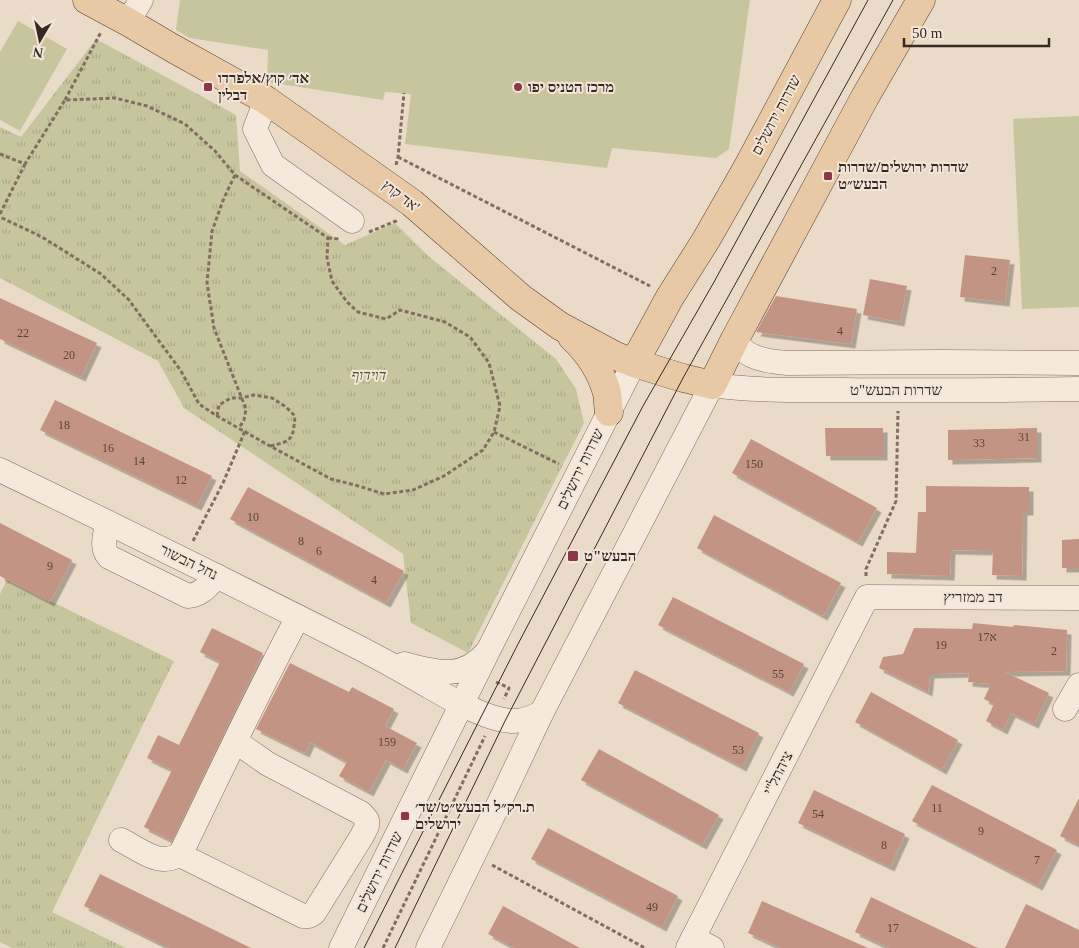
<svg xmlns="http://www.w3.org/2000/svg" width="1079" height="948" font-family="'Times New Roman','Noto Sans Hebrew',serif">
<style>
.grass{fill:#c7c59e}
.park{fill:url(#park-tufts)}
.building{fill:#c39484;filter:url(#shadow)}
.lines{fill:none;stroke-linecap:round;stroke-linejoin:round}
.minor-casing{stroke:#846d60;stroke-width:25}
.major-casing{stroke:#533d33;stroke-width:29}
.path{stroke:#846d60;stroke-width:3;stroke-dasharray:4 2.5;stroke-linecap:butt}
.minor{stroke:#f5e9dc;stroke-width:24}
.major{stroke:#e8c9a6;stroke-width:28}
.tram{stroke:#362822;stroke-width:1}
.poi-dot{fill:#8c3745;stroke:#f2e6d8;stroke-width:2}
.labels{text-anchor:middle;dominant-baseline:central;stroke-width:4;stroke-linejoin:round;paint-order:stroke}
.number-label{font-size:12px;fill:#59433a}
.poi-label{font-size:15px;font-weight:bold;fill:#362822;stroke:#f2e6d8;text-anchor:start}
.street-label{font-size:15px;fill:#362822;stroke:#f2e6d8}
.park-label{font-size:15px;font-style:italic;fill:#4d502b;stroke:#f2e6d8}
</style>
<defs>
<pattern id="park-tufts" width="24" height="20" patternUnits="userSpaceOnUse" patternTransform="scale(1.25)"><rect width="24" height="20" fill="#c7c59e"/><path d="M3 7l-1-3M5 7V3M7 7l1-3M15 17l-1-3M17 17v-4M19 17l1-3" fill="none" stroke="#aca988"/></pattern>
<filter id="shadow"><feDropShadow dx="4.5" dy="4.5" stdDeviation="0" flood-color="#0004"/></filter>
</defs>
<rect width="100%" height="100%" fill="#eadbc9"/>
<g class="grass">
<path d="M180,0H750L729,149L716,158L612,148L607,168L405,144L411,94L385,92L383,100L267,82L268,50L190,38L176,30Z"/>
<path d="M18,21L67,49L20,131L0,120V52Z"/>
<path d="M1079,116V307L1022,309L1013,119Z"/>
</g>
<g class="park">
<path d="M96,39L236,115L240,171L345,245L395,223L427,255L556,359L576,389L584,423L468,653L411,623L403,554L184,408L158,361L0,278V127L21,137Z"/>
<path d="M7,580L174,661L52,912L126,948H12L0,942V594Z"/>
</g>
<g class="building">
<path d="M965,255L1010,260L1005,302L960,297Z"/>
<path d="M870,279L907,286L900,322L863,315Z"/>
<path d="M776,296L857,309L851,344L756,332Z"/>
<path d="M0,298L97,343L81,377L0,339Z"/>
<path d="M55,400L212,476L197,506L40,430Z"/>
<path d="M825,428H883V456H826Z"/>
<path d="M1037,428V458L948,460V430Z"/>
<path d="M751,439L877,508L858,542L732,473Z"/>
<path d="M926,486L1029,487V511H1023L1022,576L992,575L993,551L951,550L950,576L887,574V552L916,553L918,512H926Z"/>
<path d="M248,487L404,571L386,603L230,519Z"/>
<path d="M714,515L841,583L823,616L697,548Z"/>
<path d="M0,523L72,560L50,602L0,576Z"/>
<path d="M1079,539V568H1062V540Z"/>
<path d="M673,597L804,664L789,692L658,625Z"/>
<path d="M973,623L1013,627L1014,625L1067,630L1066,671L1005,672L1049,693L1034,724L1011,713L1003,730L986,721L994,704L984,699L991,684L968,682L969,673L930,674L928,692L879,668L883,657L903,654L914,628L972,629Z"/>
<path d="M212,628L263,653L172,841L144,827L172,770L147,758L158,735L179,745L220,662L200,652Z"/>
<path d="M290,663L349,692L352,687L394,709L385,726L417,743L403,769L386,760L369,792L339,776L347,762L310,742L305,753L256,729Z"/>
<path d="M635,670L759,733L742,767L618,703Z"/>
<path d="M871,692L958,740L942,770L855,722Z"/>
<path d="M599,749L719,815L702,845L581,780Z"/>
<path d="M932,785L1057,850L1038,886L912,821Z"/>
<path d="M814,790L905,834L890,867L798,823Z"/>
<path d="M1079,798V845L1060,836Z"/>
<path d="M548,828L678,896L662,927L531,859Z"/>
<path d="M100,874L251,948H169L84,906Z"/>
<path d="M871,897L978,948H889L855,932Z"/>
<path d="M762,901L868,948H781L748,933Z"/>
<path d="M1026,904L1079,930V948H1005Z"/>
<path d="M503,906L580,948H514L488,934Z"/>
</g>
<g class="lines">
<defs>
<g id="minor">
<path d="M128,22L141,0"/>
<path d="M266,100L255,129L273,165L352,221"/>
<path d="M735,339C737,342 739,346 742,349C752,359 772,362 787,363L942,362L1079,363"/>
<path d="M0,470C114,525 227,581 340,638C368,652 396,667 423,683C446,696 469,710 495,718C512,723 526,722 542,712"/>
<path d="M107,522C106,533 100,548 109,557L188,596C202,595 208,585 217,576"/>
<path d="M404,664C436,672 462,681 486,653"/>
<path d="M1065,709L1079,685"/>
<path d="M235,741L268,764L361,813L367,820V826L362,836L314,913L309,916H303L180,855C219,775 256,695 298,617"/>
<path d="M121,840C133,846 152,860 165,859C170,859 175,857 180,855"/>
<path d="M693,938L712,948"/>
<path d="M341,948L492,643L634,363"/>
<path d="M428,948L502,797L542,712L712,385C755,391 799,390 842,390C921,391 1000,390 1079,389"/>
<path d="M688,948L867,597L1079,598"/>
</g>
<g id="major">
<path d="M87,0L128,22L174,49L266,100L412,203L521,298L560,326L616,356L634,363L683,378L712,385L735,339L865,97L921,0"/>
<path d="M572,337C588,352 601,371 607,393C608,399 608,406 609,412"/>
<path d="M634,363L670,297L706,240L746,170L837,0"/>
</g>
</defs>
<use href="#minor" class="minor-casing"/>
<use href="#major" class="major-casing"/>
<g class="path">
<path d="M65,100L101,32"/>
<path d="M0,154L25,164L65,100L115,98L147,106L185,124L215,151L235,175L328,238L327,258L332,281L347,302L358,312L386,319L400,310L445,322L470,337L489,363L500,406L494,432L483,450L444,476L413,490L384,494L355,485L331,479L270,446L217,416L199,404L181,371L129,300L101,274L42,237L0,217"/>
<path d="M398,157L650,286"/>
<path d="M396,165L398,157L404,93"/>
<path d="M235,175L224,198L212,231L207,283L214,328L246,409L244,420L239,428"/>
<path d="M0,214L25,164"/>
<path d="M369,232L396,221L398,219"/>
<path d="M328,238L340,239"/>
<path d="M217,416L219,405L231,398H241L254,395L272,398L286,407L295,416C293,439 293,441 270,446"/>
<path d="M494,432L559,464"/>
<path d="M193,541L223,483L245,431"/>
<path d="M866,576V569L896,501L898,411"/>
<path d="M496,682L509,688L504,699"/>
<path d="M492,865L645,948"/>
<path d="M383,948L485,736"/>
</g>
<use href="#minor" class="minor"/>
<use href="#major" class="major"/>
<g class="tram">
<path d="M364,948L518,644L643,406L714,282L868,0"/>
<path d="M395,948L505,721L683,378L893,0"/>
</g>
</g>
<g class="poi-dot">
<rect x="203" y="82" width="10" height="10" rx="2.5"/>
<circle cx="518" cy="87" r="5"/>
<rect x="823" y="171" width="10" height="10" rx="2.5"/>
<rect x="567" y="550" width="12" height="12" rx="2.5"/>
<rect x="400" y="811" width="10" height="10" rx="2.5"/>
</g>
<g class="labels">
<g class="number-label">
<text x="994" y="271">2</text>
<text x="840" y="331">4</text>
<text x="23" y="333">22</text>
<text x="69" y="355">20</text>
<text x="64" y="425">18</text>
<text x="1024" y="437">31</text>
<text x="979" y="443">33</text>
<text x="108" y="448">16</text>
<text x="139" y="461">14</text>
<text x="754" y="464">150</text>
<text x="181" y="480">12</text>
<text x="253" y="517">10</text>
<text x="301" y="541">8</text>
<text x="319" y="551">6</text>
<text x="50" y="566">9</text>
<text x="374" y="580">4</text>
<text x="987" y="637">17א</text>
<text x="941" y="645">19</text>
<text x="1054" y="651">2</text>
<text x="778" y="674">55</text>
<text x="387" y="742">159</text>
<text x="738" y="750">53</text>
<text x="937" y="808">11</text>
<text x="818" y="814">54</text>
<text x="981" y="831">9</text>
<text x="884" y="845">8</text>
<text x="1037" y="860">7</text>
<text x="652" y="907">49</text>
<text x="893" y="928">17</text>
</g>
<g class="poi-label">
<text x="218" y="78">אד׳ קוץ/אלפרדו<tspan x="218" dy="17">דבלין</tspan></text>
<text x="528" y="87">מרכז הטניס יפו</text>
<text x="838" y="167">שדרות ירושלים/שדרות<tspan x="838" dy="17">הבעש״ט</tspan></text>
<text x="584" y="556">הבעש"ט</text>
<text x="415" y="807">ת.רק״ל הבעש״ט/שד׳<tspan x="415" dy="17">ירושלים</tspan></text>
</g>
<g class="street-label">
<text transform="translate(776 115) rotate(-62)">שדרות ירושלים</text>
<text transform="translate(401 196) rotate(37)">אד קוץ'</text>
<text x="896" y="390">שדרות הבעש"ט</text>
<text transform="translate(580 469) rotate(-64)">שדרות ירושלים</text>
<text transform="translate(189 562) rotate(26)">נחל הבשור</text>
<text x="973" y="597">דב ממזריץ</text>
<text transform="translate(778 773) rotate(-63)">ציהתל"י</text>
<text transform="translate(379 872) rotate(-64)">שדרות ירושלים</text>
</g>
<g class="park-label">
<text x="369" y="375">דוידוף</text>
</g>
</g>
<g transform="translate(40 40) rotate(189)" stroke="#f2e6d8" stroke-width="4" paint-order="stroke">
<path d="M0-4L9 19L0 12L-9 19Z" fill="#362822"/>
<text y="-8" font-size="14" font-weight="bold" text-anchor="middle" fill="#362822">N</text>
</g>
<path d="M904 38v8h145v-8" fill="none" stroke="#362822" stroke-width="2.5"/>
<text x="912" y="38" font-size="15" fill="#362822" stroke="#f2e6d8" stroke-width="4" paint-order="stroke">50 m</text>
</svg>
